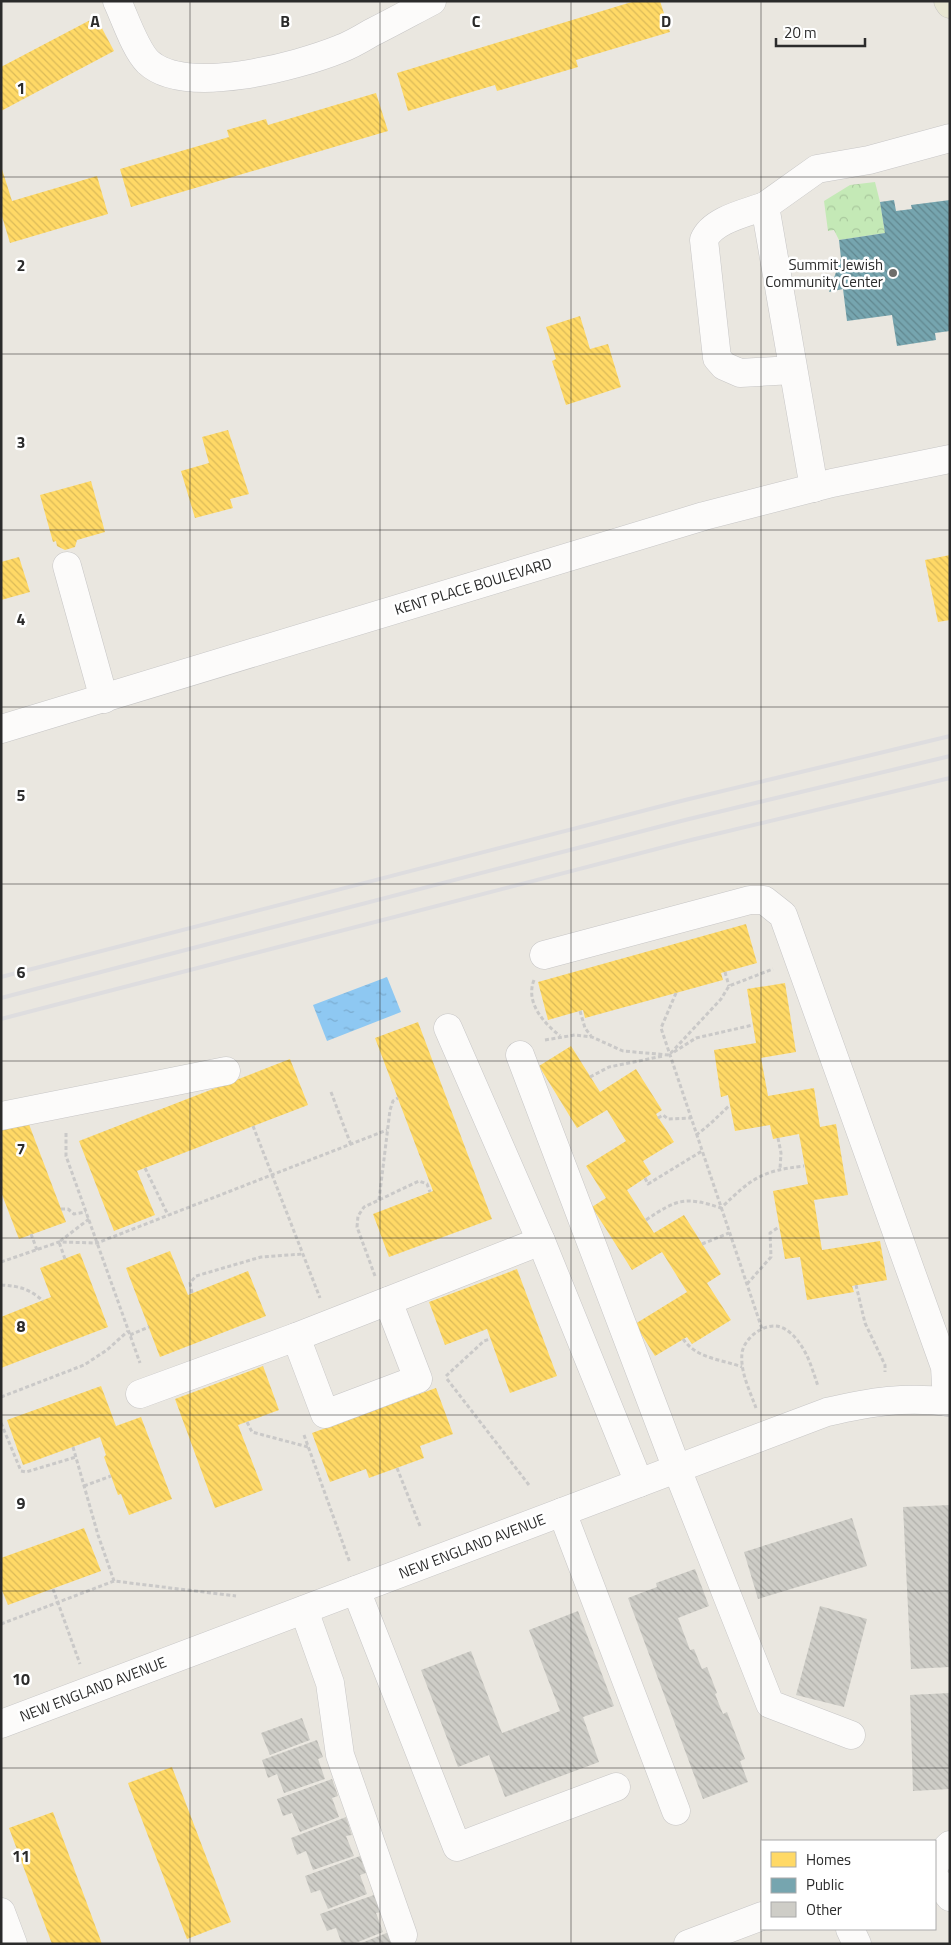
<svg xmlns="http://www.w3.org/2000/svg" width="951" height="1945" font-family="'Titillium Web',sans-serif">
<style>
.park{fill:url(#park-crowns)}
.water{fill:url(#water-ripples)}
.homes{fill:url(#homes-back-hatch)}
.public{fill:url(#public-back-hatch)}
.building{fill:url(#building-back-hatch)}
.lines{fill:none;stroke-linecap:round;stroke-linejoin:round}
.minor-casing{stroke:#c7c6c6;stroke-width:29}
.major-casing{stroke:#c5c4c1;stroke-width:29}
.path{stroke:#cac9c8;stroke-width:3;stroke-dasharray:4 2.5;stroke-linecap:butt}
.minor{stroke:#fcfbfa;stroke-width:28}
.major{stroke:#e8e6d2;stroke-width:28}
.rail{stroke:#dedddf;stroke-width:4}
.grid{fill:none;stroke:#2b2b2b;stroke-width:1;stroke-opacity:0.55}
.poi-dot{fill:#6e6d6a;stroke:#fff;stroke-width:2}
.labels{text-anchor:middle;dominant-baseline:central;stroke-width:5;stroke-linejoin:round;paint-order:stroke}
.poi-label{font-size:15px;fill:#2b2b2b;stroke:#fff;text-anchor:end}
.street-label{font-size:15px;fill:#2b2b2b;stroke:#fff}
.grid-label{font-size:16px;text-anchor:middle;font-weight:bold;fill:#2b2b2b;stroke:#fff;stroke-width:5;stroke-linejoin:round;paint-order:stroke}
</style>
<defs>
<pattern id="park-crowns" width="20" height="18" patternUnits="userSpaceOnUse" patternTransform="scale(1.25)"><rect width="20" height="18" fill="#c4e9b6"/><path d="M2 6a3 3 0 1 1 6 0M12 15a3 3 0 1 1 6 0" fill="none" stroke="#a9c89d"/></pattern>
<pattern id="water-ripples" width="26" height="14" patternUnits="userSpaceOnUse" patternTransform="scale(1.25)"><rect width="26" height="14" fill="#8ec8f2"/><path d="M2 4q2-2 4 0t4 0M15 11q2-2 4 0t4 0" fill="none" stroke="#7bacd0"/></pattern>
<pattern id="homes-back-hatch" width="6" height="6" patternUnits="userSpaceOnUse" patternTransform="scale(1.25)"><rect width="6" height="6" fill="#ffd966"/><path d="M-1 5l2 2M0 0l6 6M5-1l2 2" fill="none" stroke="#dbba59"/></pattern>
<pattern id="public-back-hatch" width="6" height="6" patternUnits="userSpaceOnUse" patternTransform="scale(1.25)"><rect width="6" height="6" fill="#76a5af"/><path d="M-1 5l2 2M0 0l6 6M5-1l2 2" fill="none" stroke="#61878f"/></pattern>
<pattern id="building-back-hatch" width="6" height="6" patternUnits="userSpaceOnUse" patternTransform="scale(1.25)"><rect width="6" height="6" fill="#cecdc7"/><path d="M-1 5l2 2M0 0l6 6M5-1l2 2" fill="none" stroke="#b1b0ab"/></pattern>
</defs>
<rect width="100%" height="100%" fill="#eae7e0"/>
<path class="park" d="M875,182L880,202L885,233L839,240L834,230L828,231L824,201L850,185Z"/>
<path class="water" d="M387,977L401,1012L327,1041L313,1005Z"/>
<g class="homes">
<path d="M635,1H660L670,32L576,60L578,67L497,91L495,85L408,111L397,73Z"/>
<path d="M96,17L114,51L1,111V67Z"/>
<path d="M376,93L388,131L131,207L120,169L229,137L227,130L266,119L268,125Z"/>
<path d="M1,166L12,201L97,176L108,214L10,243L1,213Z"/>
<path d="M580,316L590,349L608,344L621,387L566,405L552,361L556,359L546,327Z"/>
<path d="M228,430L249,494L230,499L233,508L195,518L181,471L209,463L202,437Z"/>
<path d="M91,481L105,532L77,540L75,547L65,550L57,546L56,541L53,542L40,495Z"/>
<path d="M950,555V620L938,622L925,560Z"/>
<path d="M19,557L30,592L1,600V562Z"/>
<path d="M746,924L757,963L721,973L723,980L585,1018L583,1010L548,1020L538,982Z"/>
<path d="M785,983L796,1052L761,1058L768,1096L814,1088L820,1127L836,1124L848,1195L814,1200L822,1250L880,1241L887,1280L852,1286L854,1292L807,1300L800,1257L785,1259L773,1191L808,1184L799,1134L773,1139L770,1125L735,1131L728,1095L721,1097L714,1050L756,1043L747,989Z"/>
<path d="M418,1022L492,1219L389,1257L373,1214L433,1191L375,1038Z"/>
<path d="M571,1046L600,1092L636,1069L662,1110L656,1114L674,1142L643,1161L651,1174L627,1190L654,1233L684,1215L721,1274L707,1283L731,1320L692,1344L687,1337L655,1356L635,1324L687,1292L662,1252L632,1270L592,1207L606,1198L586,1166L626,1141L607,1110L577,1128L539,1066Z"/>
<path d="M290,1059L308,1105L137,1171L155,1215L114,1231L79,1141Z"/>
<path d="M27,1119L66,1222L19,1239L1,1192V1128Z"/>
<path d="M170,1251L188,1295L248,1271L266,1316L160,1357L126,1268Z"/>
<path d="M80,1253L108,1327L1,1368V1317L51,1297L40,1268Z"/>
<path d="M517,1269L557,1376L510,1393L487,1329L445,1345L429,1302Z"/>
<path d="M263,1366L279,1410L238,1425L263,1490L215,1508L175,1399Z"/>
<path d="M101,1386L116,1426L141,1417L172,1499L129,1515L121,1494L118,1495L104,1457L106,1455L100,1437L23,1465L7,1420Z"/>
<path d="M436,1388L453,1434L420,1446L424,1458L369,1478L366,1469L330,1482L312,1433Z"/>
<path d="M84,1528L101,1571L8,1605L1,1588V1558Z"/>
<path d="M172,1767L231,1922L187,1939L128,1783Z"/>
<path d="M53,1812L102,1944H52L9,1828Z"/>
</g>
<path class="public" d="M894,200L896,211L912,209L911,205L950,200V331L935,333L936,340L897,346L892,315L847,321L843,289L829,292L841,258L839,240L885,233L880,202Z"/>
<g class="building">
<path d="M950,1505V1667L911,1669L903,1507Z"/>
<path d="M852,1518L867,1566L758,1599L744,1552Z"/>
<path d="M695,1569L709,1606L678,1618L690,1650L694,1649L702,1669L707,1667L717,1693L715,1694L723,1714L727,1712L745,1759L740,1761L748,1782L703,1799L628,1598L657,1587L656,1583Z"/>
<path d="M820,1606L867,1619L844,1707L796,1695Z"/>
<path d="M578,1611L614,1706L583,1717L599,1762L505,1797L489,1755L458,1767L421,1670L471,1651L502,1733L560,1711L529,1630Z"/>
<path d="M950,1693V1789L913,1791L910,1695Z"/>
<path d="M302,1718L310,1740L270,1755L261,1733Z"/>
<path d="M317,1740L323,1757L318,1759L325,1779L284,1793L277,1774L268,1778L262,1760Z"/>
<path d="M332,1779L338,1796L332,1798L339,1817L300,1832L292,1813L283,1816L277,1799Z"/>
<path d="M346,1817L352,1835L346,1836L354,1856L313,1870L306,1851L297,1855L291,1838Z"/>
<path d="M360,1856L366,1873L360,1875L367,1894L328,1909L320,1890L311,1893L305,1876Z"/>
<path d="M374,1895L381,1912L376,1913L383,1932L353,1944H342L336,1928L327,1931L320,1914Z"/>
<path d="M389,1932L393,1944H359Z"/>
</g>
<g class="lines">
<defs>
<g id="minor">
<path d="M117,1C125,18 135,49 148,62C185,97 298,66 340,49C351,45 361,39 371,33C391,23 411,12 432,1"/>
<path d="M765,206C746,213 712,220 704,240L717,358L724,366L740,373L793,370"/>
<path d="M814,488L765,206L817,169L869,160L950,138"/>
<path d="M67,566L104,699"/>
<path d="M1,729L704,516L832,483L950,459"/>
<path d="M544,955L750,900H764L783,915L945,1367L947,1402"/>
<path d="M448,1028L541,1241L639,1483"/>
<path d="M520,1055L677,1469L770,1704L851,1735"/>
<path d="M1,1116L226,1071"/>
<path d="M296,1337L325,1414L418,1379L388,1301"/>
<path d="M140,1394L296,1337L541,1241"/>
<path d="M562,1512L676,1811"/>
<path d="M356,1590L457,1847L616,1787"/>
<path d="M304,1610L330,1683L340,1755L403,1935"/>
<path d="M1,1724L827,1412C871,1402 904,1396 950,1402"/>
<path d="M935,1865L942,1853L950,1845"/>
<path d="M935,1878L950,1897"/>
<path d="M1,1912L13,1944"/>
<path d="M850,1929L857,1944"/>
<path d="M688,1944L762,1916"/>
</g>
<path id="major" d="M948,1L950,4"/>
</defs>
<use href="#minor" class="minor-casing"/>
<use href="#major" class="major-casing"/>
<g class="path">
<path d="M725,972L729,986"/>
<path d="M534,980C525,1003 544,1023 560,1036"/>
<path d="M676,993L661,1028L762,1329"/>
<path d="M580,1011L585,1028L591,1036"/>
<path d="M545,1040L575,1035L592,1037L623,1051L669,1055L721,999L729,986L773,969"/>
<path d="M674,1052L696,1038L753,1025"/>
<path d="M590,1077L609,1067L663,1056"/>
<path d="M331,1092L351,1145"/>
<path d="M658,1118L663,1115L668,1119L691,1118"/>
<path d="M253,1126L320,1298"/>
<path d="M66,1133V1156L140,1363"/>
<path d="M696,1135C709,1126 718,1116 730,1105"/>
<path d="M778,1138L781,1153L780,1169"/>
<path d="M145,1168L168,1215"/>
<path d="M645,1178L648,1184L702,1151"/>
<path d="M379,1200L390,1110L393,1101L398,1098"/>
<path d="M61,1209H68L74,1214L86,1212"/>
<path d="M646,1220C677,1199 685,1196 721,1208C752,1178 761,1171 804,1166"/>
<path d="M31,1234L37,1250"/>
<path d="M702,1244L729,1233"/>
<path d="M65,1259L59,1242L89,1219"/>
<path d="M1,1262L59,1242L97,1243L387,1130"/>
<path d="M375,1276L357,1227L358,1216L364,1207L419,1181L427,1184L430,1192"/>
<path d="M747,1284L771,1257L770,1233L779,1227"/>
<path d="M1,1285C19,1286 30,1289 43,1301"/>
<path d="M856,1285L865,1323L885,1365V1372"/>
<path d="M192,1293L190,1283L196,1276L261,1257L303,1254"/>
<path d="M130,1335L149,1327"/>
<path d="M683,1339C697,1359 721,1359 742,1367"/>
<path d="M446,1376L484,1341L490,1339"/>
<path d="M447,1379L529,1485"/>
<path d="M1,1397L84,1365L107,1350L128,1331"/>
<path d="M756,1408C750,1391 740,1372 742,1353C744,1339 761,1325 776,1326C786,1327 795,1336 800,1344C809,1356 813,1372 818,1386"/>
<path d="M247,1422L252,1432L308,1447"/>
<path d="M1,1423L21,1471L26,1472L76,1457"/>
<path d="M304,1435L350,1563"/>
<path d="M73,1447L98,1535L114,1581"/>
<path d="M397,1468L420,1526"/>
<path d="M84,1486L111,1476"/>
<path d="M53,1589L80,1664"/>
<path d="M1,1624L114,1581L236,1596"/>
</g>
<use href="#minor" class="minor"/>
<use href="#major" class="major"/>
<g class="rail">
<path d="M1,977L681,801L950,736"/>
<path d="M1,998L685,820L950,756"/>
<path d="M1,1019L691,840L950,778"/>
</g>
</g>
<path class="grid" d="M190,1V1944M380,1V1944M571,1V1944M761,1V1944M1,177H950M1,354H950M1,530H950M1,707H950M1,884H950M1,1061H950M1,1238H950M1,1415H950M1,1591H950M1,1768H950"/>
<circle class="poi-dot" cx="893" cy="273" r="5"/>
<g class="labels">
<g class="poi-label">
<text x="883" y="264">Summit Jewish<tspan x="883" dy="17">Community Center</tspan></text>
</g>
<g class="street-label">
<text transform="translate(473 586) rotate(-17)">KENT PLACE BOULEVARD</text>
<text transform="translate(472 1546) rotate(-21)">NEW ENGLAND AVENUE</text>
<text transform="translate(93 1689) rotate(-21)">NEW ENGLAND AVENUE</text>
</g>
</g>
<g class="grid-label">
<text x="95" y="27">A</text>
<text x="285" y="27">B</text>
<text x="476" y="27">C</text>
<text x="666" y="27">D</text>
<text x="21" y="94">1</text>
<text x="21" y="271">2</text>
<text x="21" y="448">3</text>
<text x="21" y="625">4</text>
<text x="21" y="801">5</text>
<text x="21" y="978">6</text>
<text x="21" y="1155">7</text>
<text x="21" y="1332">8</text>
<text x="21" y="1509">9</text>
<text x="21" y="1685">10</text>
<text x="21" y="1862">11</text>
</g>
<rect width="951" height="1945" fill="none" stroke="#2b2b2b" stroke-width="5"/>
<rect x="761" y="1840" width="175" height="90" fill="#ffffff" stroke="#aaaaaa"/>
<rect x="771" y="1852" width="25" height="15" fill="#ffd966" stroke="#aaaaaa"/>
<text x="806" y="1865" font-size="15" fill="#2b2b2b">Homes</text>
<rect x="771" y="1878" width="25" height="15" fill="#76a5af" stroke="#aaaaaa"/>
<text x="806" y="1890" font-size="15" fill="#2b2b2b">Public</text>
<rect x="771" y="1902" width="25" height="15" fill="#cecdc7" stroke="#aaaaaa"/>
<text x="806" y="1915" font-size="15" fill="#2b2b2b">Other</text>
<path d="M776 38v8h89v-8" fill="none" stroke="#2b2b2b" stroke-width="2.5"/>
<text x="784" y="38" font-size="15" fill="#2b2b2b" stroke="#ffffff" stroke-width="4" paint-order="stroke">20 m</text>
</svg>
